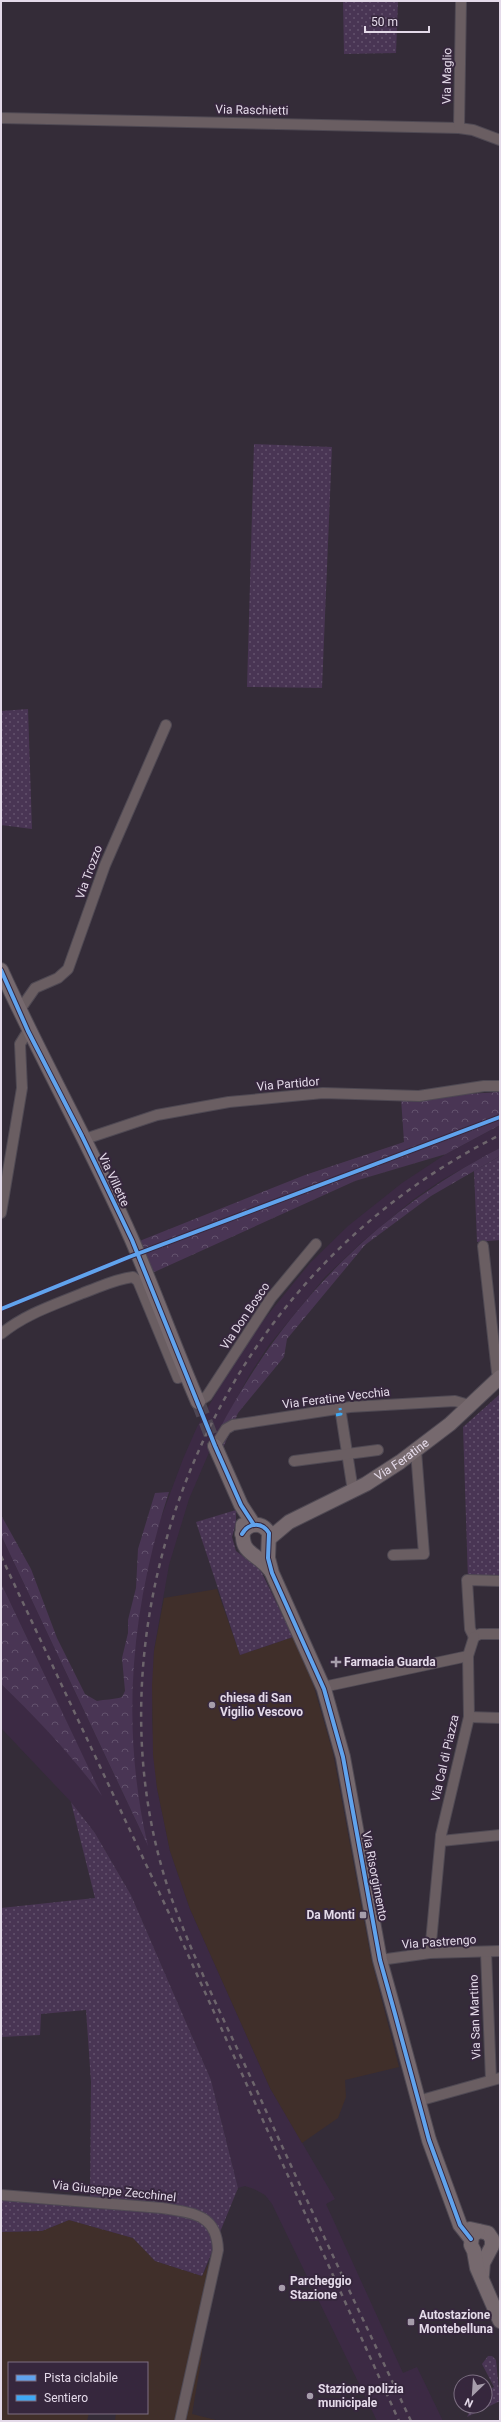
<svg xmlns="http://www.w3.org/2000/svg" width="501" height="2422" font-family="Roboto,sans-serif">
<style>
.built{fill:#3c2a44}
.industrial{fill:#402f2a}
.grass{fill:url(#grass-dots)}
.forest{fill:url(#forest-crowns)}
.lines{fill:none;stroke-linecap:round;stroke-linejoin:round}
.secondary-tunnel{stroke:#4e4653;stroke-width:14;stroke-dasharray:14 7;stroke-linecap:butt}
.street-casing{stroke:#4f4953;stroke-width:12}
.secondary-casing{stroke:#4f4953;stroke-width:16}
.street{stroke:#6a5e62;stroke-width:10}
.secondary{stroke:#76696e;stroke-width:14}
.rail{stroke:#6d656c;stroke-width:2.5;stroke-dasharray:5 5;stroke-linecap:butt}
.quiet{stroke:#3fa9f5;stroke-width:3;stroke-dasharray:6 3;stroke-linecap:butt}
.cycleway-casing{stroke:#36273d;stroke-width:6}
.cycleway{stroke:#60a3ed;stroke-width:4}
.poi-dot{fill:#a69dab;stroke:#36273d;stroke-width:1.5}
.labels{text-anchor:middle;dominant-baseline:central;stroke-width:4;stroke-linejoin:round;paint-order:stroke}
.street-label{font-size:12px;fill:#e4dae9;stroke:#36273d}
.poi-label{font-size:12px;font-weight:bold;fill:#e4dae9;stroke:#36273d;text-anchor:start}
</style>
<defs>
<pattern id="grass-dots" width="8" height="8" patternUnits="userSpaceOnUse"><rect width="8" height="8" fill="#493554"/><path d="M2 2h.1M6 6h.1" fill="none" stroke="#63526d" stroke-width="1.8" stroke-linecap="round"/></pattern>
<pattern id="forest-crowns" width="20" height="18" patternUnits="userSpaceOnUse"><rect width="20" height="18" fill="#493554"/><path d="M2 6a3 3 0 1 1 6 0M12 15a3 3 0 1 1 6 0" fill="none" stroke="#63526d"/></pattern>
</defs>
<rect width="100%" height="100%" fill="#342c38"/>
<path class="built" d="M500,1125V1148L442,1180L414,1199L362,1242L325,1277L269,1345L250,1374L217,1434L189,1499L169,1565L154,1650L152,1720L157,1788L170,1851L190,1909L270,2088L335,2199L326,2204L403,2373L417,2367L443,2421H377L272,2204L265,2195L254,2189L245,2186L238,2188L211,2080L131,1895L95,1833L71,1802L1,1728V1684L30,1711L74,1760L100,1793L1,1583V1535L147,1844L137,1792L133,1757L131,1721L134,1649L145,1577L158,1526L183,1459L197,1427L233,1363L253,1333L310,1263L348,1226L402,1183L446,1154Z"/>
<g class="industrial">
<path d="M217,1589L240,1655L293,1637L313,1684L333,1753L371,1958L399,2067L345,2080L346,2097L338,2118L302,2143L270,2088L190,1909L170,1851L157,1788L153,1755L152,1685L154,1651L164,1598Z"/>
<path d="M69,2220L133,2238L155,2261L202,2276L211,2259L201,2361L192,2414L220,2421H115L116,2413H147V2363H9V2413H89L87,2421H1V2232L42,2231Z"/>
</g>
<g class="grass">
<path d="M343,1H398L396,53L344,54Z"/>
<path d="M254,444L332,447L322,688L247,687Z"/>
<path d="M28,709L32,829L1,825V711Z"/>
<path d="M500,1156V1240L477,1242L474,1171Z"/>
<path d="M500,1394V1584L468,1580L463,1427Z"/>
<path d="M236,1510V1523L232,1537L236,1551L260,1569L293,1637L240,1655L196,1522Z"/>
<path d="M71,1802L95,1833L131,1895L211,2080L238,2188L202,2276L155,2261L133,2238L69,2220L42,2231L1,2232V2195L90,2203L91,2082L86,2010L41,2014L40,2035L1,2037V1908L95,1898Z"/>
<path d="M488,2356H492L496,2360L500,2401L467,2417L472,2406H485V2382H481L484,2380L490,2389L494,2387L482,2364Z"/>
</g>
<g class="forest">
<path d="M500,1092V1125L446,1154L355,1181L150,1274L137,1242L305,1175L404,1142L401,1098Z"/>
<path d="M500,1148V1156L431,1196L365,1245L287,1339L284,1357L238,1413L223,1448L217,1434C282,1308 374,1213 500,1148Z"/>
<path d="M169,1492C131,1608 120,1726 148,1846L1,1535V1515L31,1569L57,1638L85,1694L97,1701C105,1699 113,1700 122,1697L125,1691L122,1658L128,1633V1620L136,1588L138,1549L155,1493Z"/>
<path d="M1,1583L102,1796C71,1755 38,1719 1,1684Z"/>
</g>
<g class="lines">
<path class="secondary-tunnel" d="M198,1402L215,1446"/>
<defs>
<g id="street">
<path d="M1,118L459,128L473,130L500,140"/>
<path d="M459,128L461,1"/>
<path d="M19,1011L35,988L58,978L68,969L105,865L166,725"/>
<path d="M82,1136L88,1138L157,1115L229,1102L323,1093L419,1096L484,1086H500"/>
<path d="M1,1213L22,1088L20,1044L28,1031"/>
<path d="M483,1246L497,1372L500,1377"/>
<path d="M1,1334C25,1314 54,1305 83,1293C100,1287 115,1279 133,1277L138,1281L178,1378L186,1376"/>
<path d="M198,1402L207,1396L271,1298L316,1244"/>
<path d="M341,1414L353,1491"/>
<path d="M215,1446L226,1429L233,1425L350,1407L455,1401L469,1405"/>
<path d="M294,1461L378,1450"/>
<path d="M393,1555L424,1554L416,1451"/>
<path d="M474,1637L470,1629L467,1580L500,1581"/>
<path d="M474,1637L480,1634H500"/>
<path d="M323,1687L468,1656"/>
<path d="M469,1717L500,1718"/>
<path d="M441,1841L500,1835"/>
<path d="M486,1952L491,2080"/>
<path d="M430,1953L441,1835L469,1717L468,1656L474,1637"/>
<path d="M380,1960L430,1953L500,1951"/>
<path d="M418,2101L500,2078"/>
<path d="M1,2195L162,2208C191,2213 217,2213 218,2250L180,2421"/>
</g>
<g id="secondary">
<path d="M1,970C42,1061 92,1148 132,1240C155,1293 175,1349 198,1402"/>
<path d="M215,1446L241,1505L254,1525"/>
<path d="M243,1525C240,1557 254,1549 271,1571"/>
<path d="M242,1534C249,1522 262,1522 269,1533L268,1558L272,1573L324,1689L343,1757L380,1960L395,2014L429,2140L460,2225L471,2239"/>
<path id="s1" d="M270,1538L289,1522L366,1484L400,1462L450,1424L500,1377"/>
<path d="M470,2229L488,2233L492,2239V2246L483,2263L482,2275"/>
<path d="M478,2231L472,2236L471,2245L474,2251L477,2268L500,2321"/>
</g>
</defs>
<use href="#street" class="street-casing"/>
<use href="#secondary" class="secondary-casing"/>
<use href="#street" class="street"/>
<use href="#secondary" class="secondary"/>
<g class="rail">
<path d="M1,1556L175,1926L399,2421"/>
<path d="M411,2421C359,2311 307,2202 257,2091C227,2026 194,1961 170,1894C116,1735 141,1557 218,1411C280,1292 379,1195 500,1135"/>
</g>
<path class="quiet" d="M336,1415L341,1414L340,1408"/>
<defs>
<g id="cycleway">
<path d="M1,970L28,1031L82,1136L132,1240L215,1446L241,1505L254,1525"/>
<path d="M1,1309L129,1257L500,1117"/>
<path d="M242,1534C249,1522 262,1522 269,1533L268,1558L272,1573L324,1689L343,1757L380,1960L395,2014L429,2140L460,2225L471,2239"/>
</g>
</defs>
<use href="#cycleway" class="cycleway-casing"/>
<use href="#cycleway" class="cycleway"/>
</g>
<g class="poi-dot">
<path d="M334 1656h4v4h4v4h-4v4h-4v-4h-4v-4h4z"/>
<circle cx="212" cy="1705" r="4"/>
<rect x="359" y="1911" width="8" height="8" rx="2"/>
<circle cx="282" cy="2288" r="4"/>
<rect x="407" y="2318" width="8" height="8" rx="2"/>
<circle cx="310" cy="2396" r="4"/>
</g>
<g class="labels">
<g class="street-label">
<text transform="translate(447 76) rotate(-89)">Via Maglio</text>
<text transform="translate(252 110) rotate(1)">Via Raschietti</text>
<text transform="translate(89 872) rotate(-70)">Via Trozzo</text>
<text transform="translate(288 1084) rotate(-5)">Via Partidor</text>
<text transform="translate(114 1180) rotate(65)">Via Villette</text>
<text transform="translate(245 1316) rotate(-56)">Via Don Bosco</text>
<text transform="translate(336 1398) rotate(-7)">Via Feratine Vecchia</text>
<text stroke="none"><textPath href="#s1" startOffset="154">Via Feratine</textPath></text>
<text transform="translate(445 1758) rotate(-77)">Via Cal di Piazza</text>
<text transform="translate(375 1876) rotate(79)">Via Risorgimento</text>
<text transform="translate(439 1942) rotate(-4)">Via Pastrengo</text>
<text transform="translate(475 2017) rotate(-92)">Via San Martino</text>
<text transform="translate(114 2191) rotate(6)">Via Giuseppe Zecchinel</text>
</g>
<g class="poi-label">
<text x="344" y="1662">Farmacia Guarda</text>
<text x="220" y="1698">chiesa di San<tspan x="220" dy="14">Vigilio Vescovo</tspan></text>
<text x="355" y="1915" text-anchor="end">Da Monti</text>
<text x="290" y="2281">Parcheggio<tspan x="290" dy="14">Stazione</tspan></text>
<text x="419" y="2315">Autostazione<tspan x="419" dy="14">Montebelluna</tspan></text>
<text x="318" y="2389">Stazione polizia<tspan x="318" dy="14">municipale</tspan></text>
</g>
</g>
<rect width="501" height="2422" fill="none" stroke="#e4dae9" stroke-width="4"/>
<rect x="8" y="2362" width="140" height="52" fill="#36273d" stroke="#7c6f82"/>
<rect x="16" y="2375" width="20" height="6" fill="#60a3ed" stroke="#7c6f82"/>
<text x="44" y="2382" font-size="12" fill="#e4dae9">Pista ciclabile</text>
<rect x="16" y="2395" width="20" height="6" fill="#3fa9f5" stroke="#7c6f82"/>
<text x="44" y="2402" font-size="12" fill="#e4dae9">Sentiero</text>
<g transform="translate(473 2394) rotate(205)"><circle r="19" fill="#36273d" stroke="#7c6f82"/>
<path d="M0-3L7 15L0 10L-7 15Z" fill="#a69dab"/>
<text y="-6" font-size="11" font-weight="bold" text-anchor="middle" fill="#e4dae9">N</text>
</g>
<path d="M365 26v6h64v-6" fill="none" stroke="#e4dae9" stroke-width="2"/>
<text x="371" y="26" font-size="12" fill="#e4dae9" stroke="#36273d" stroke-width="3" paint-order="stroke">50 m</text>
</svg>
